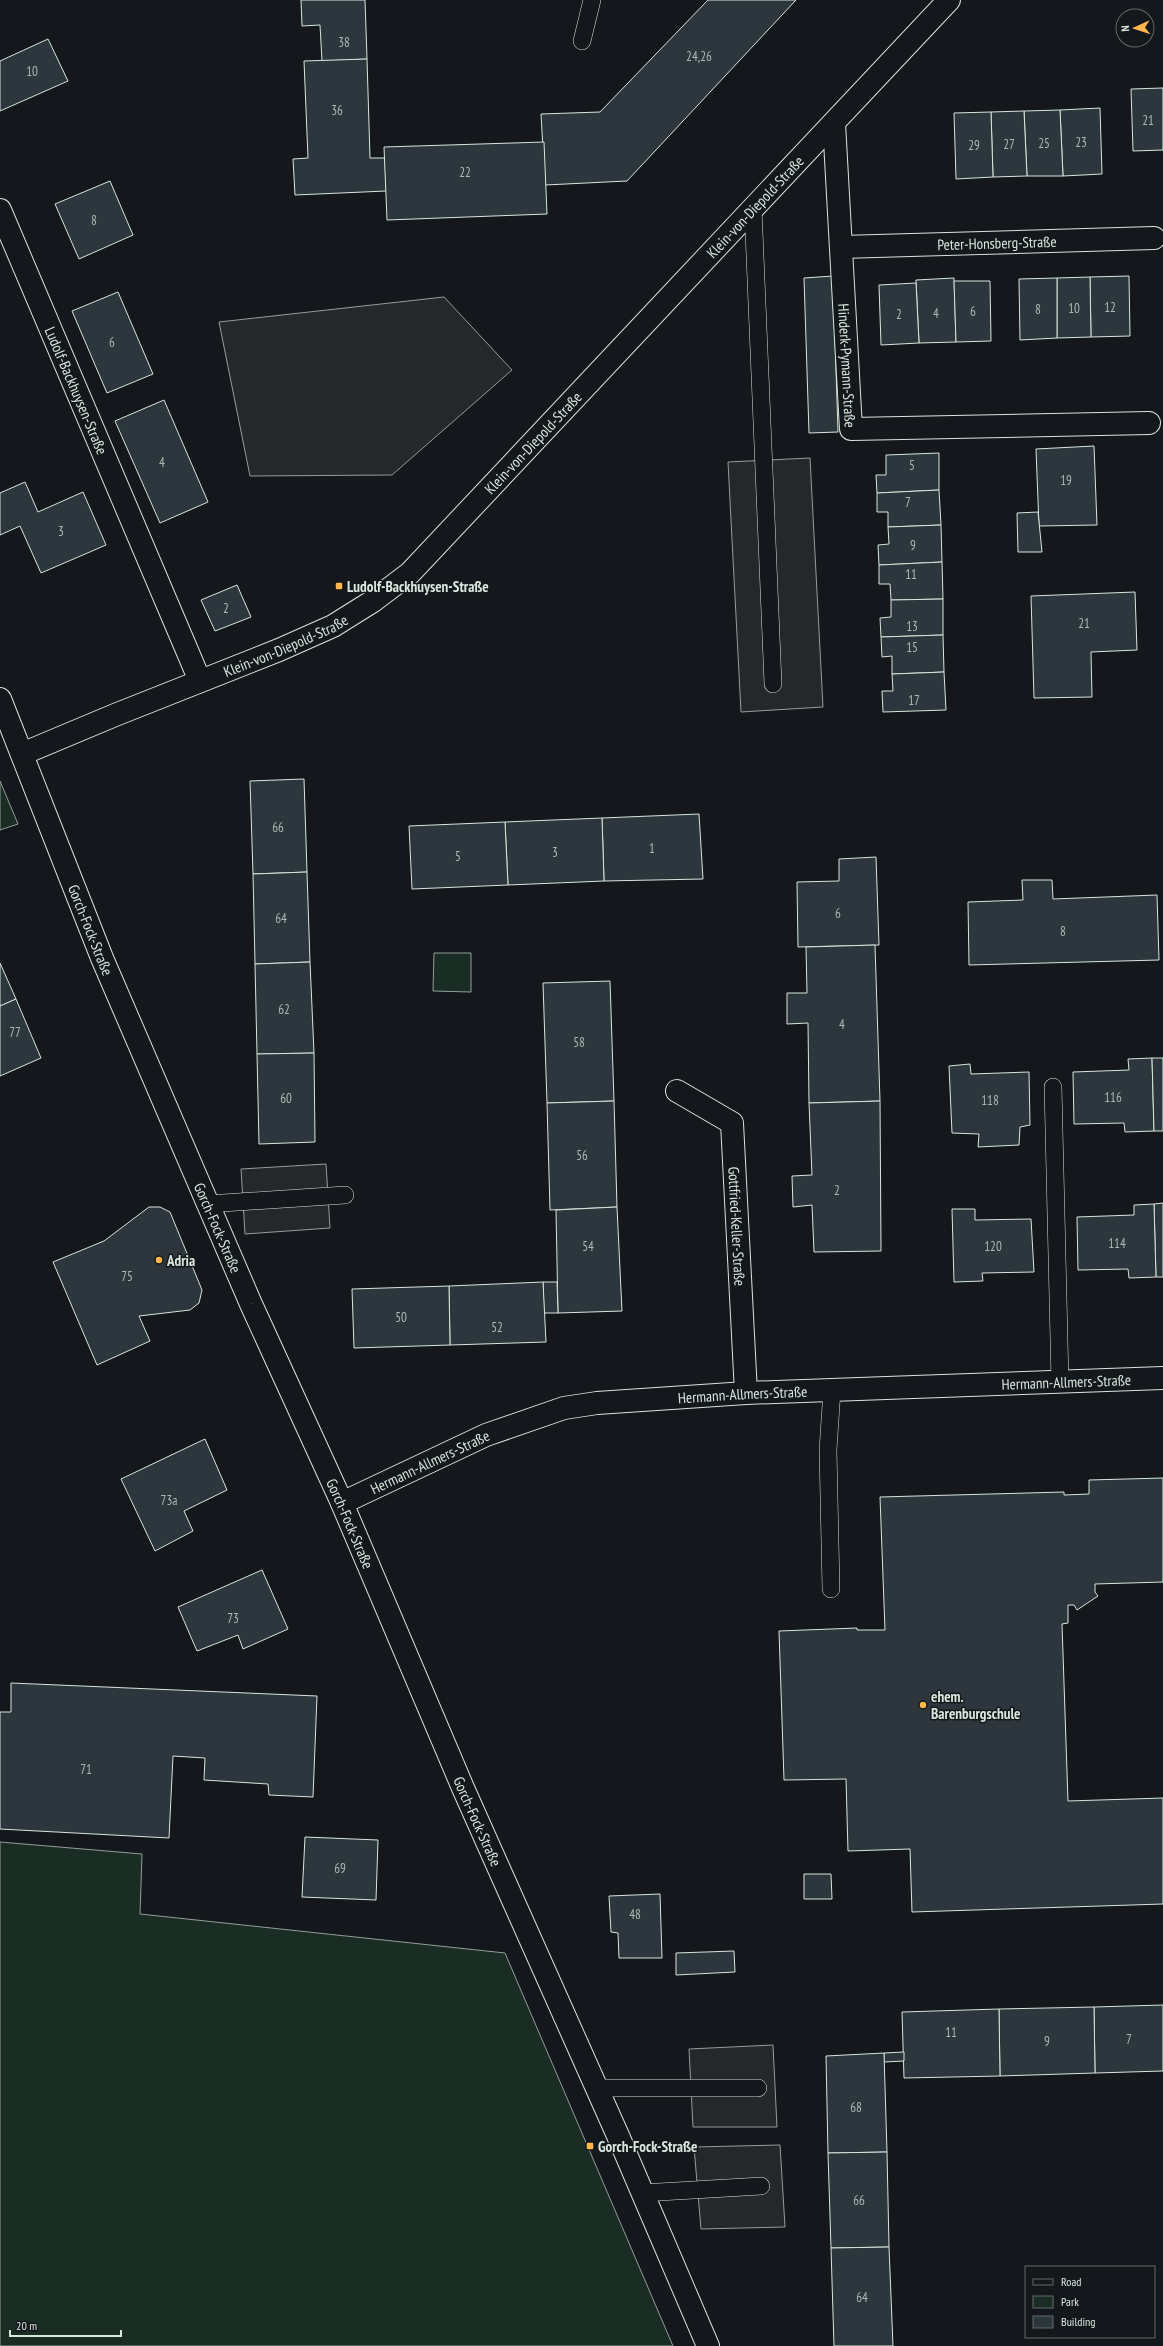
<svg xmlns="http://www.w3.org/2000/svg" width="1163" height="2346" font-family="'PT Sans Narrow',sans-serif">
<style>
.green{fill:#1a2d24;stroke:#939e99}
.parking{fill:#24282b;stroke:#939e99}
.building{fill:#2c363c;stroke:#d8e6dc}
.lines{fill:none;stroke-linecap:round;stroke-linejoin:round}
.lane-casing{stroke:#d8e6dc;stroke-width:18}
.street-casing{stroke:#d8e6dc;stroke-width:24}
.lane{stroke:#14181c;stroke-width:17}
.street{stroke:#14181c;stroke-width:22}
.poi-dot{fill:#ffb74d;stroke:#14181c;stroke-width:1.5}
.labels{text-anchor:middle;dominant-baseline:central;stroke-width:3;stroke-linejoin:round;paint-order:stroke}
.number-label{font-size:13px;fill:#adbab4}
.street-label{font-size:15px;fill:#d8e6dc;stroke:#14181c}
.poi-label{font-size:15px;font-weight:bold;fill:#d8e6dc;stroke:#14181c;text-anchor:start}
</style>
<rect width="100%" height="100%" fill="#14181c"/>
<g class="green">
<path d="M0,781L18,824L0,830Z"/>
<path d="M434,953H471V992L433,991Z"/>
<path d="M0,1842L142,1854L140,1914L505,1953L673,2346H0Z"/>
</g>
<g class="parking">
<path d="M444,297L512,370L392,475L250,476L219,322Z"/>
<path d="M810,458L823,707L741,712L728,462Z"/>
<path d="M326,1164L330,1228L245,1234L241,1169Z"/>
<path d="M773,2045L777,2127H693L689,2049Z"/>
<path d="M780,2145L785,2227L701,2229L694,2147Z"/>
</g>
<g class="building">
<path d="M301,0H365L367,59L322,61L320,25L302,26Z"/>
<path d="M708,0H796L627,181L545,185L541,114L600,112Z"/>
<path d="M48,39L68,81L0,111V61Z"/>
<path d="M367,59L370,158H385L386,191L295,195L293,159L308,158L304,61Z"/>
<path d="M1163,88V150L1133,151L1131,89Z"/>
<path d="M1100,108L1102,174L1063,176L1060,110Z"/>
<path d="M1060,110L1063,176H1027L1024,111Z"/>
<path d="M1024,111L1027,176L993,177L991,112Z"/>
<path d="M991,112L993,177L956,179L954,113Z"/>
<path d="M544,142L547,214L387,220L384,147Z"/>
<path d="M110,181L133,235L79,259L55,204Z"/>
<path d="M833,276L838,432L809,433L804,278Z"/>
<path d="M1129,276L1130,336L1091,337L1090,277Z"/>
<path d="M1090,277L1091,337L1057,338V278Z"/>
<path d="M954,278L956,342L919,343L916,280Z"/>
<path d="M1057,278V338L1020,340L1019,279Z"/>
<path d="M954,281H990L991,341L956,342Z"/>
<path d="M916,283L919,343L881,345L879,285Z"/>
<path d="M118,292L153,374L107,393L72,311Z"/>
<path d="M164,400L208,502L160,523L115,421Z"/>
<path d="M1094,446L1097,525L1039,526L1036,449Z"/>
<path d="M939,453V490L877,493L876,475H886V455Z"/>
<path d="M25,482L38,512L83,492L106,545L41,573L20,526L0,535V493Z"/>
<path d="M939,490L941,525L888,527V512H877V493Z"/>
<path d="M1038,512L1042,552H1018L1017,513Z"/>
<path d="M941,525L942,562L879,565L878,545L889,544L888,527Z"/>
<path d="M942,562L943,599L891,600L890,584H879V565Z"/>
<path d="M237,585L251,617L215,631L201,600Z"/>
<path d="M1135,592L1137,650L1091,652L1092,697L1034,698L1031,596Z"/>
<path d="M943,599V635L881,637L880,618L891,617V600Z"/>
<path d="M943,635L944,672L892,674V656L882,657L881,637Z"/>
<path d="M944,672L946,710L883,712L882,691H893L892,674Z"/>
<path d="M304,779L307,872L253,874L250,781Z"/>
<path d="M699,814L703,879L604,881L602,818Z"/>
<path d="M602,818L604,881L508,885L505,822Z"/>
<path d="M505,822L508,885L412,889L409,826Z"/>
<path d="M876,857L879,945L798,947L797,882L839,881V859Z"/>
<path d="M307,872L310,962L255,964L253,874Z"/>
<path d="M1022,880H1052L1053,899L1157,895L1159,960L969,965L968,902L1023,900Z"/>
<path d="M875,945L880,1101L809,1103L808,1023L787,1024V993H807L806,947Z"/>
<path d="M310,962L314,1053L257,1054L255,964Z"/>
<path d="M0,963L16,999L0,1006Z"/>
<path d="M610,981L614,1101L547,1103L543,983Z"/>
<path d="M16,999L41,1058L0,1076V1006Z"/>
<path d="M314,1053L315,1142L259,1144L257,1054Z"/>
<path d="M1152,1058L1154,1131L1125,1132L1124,1123L1074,1124L1073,1072L1129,1070L1128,1059Z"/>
<path d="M1152,1058H1163V1131H1154Z"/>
<path d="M970,1064L971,1074L1029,1072L1030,1125L1020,1127L1019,1145L978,1147L979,1134L952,1133L949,1066Z"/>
<path d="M614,1101L617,1207L550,1210L547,1103Z"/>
<path d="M880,1101L881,1251L814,1252L812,1205L793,1207L792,1176L812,1175L809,1103Z"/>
<path d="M1163,1203V1277H1156L1154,1204Z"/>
<path d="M1154,1204L1156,1277L1129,1278L1128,1269L1078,1270L1077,1217L1134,1215V1205Z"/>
<path d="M149,1207H160L170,1212L202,1290L199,1303L190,1310L139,1316L150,1341L97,1365L53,1262L104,1241Z"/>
<path d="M617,1207L622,1311L558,1313L556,1210Z"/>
<path d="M952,1209H975V1220L1031,1219L1034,1272L982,1273L983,1281L954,1282Z"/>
<path d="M543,1282H557L558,1313H544Z"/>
<path d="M543,1282L546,1342L450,1345L449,1286Z"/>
<path d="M449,1286L450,1345L354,1348L352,1289Z"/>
<path d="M205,1439L227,1490L184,1511L193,1531L155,1551L121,1479Z"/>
<path d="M1163,1478V1582L1095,1584V1592L1098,1596L1077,1610L1074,1605H1068V1623L1062,1624L1068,1801L1163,1798V1904L912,1912L910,1849L848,1851L846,1779L784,1780L779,1631L857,1628V1630H885L880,1497L1064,1492V1495L1089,1494V1480Z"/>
<path d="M262,1570L288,1629L243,1649L238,1635L197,1651L178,1607Z"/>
<path d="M11,1683L317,1696L313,1797L269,1795L268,1784L204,1780L205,1758L173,1756L169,1838L0,1829V1712H11Z"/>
<path d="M305,1837L378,1840L376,1900L302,1897Z"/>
<path d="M804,1874H831L832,1899H804Z"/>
<path d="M660,1894L662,1958H619L618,1933L611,1932L609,1896Z"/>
<path d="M734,1951L735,1972L676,1975V1953Z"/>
<path d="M1163,2005V2071L1095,2073L1094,2007Z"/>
<path d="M1094,2007L1095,2073L1000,2076L999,2009Z"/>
<path d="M999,2009L1000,2076L904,2078L902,2012Z"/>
<path d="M904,2052V2061L884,2062V2053Z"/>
<path d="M884,2053L887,2152L828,2153L826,2056Z"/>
<path d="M887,2152L889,2247L831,2248L828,2153Z"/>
<path d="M889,2247L893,2346H834L831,2248Z"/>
</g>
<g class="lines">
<defs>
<g id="lane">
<path d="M582,41L592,0"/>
<path d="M753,208L773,684"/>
<path d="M1053,1087L1060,1382"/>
<path d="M208,1204L345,1195"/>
<path d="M831,1589L828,1450L832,1390"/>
<path d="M597,2088H758"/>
<path d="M642,2193L761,2186"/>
</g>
<g id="street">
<path id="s1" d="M834,123L851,429L1149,423"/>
<path id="s2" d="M0,210L200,681"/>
<path id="s3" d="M841,247L1154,238"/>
<path id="s4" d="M0,699L102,958L251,1304L342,1503L463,1788L619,2138L708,2346"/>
<path id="s5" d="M22,754L115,715L279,650L333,626L373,601L410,573L949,0"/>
<path id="s6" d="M677,1091L732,1123L746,1393"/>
<path id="s7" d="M342,1503L486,1435L564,1408L597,1403L746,1393L1163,1378"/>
</g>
</defs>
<use href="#lane" class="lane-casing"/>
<use href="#street" class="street-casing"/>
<use href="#lane" class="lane"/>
<use href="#street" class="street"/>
</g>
<g class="poi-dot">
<rect x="335" y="582" width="8" height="8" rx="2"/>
<circle cx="159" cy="1260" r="4"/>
<circle cx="923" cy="1705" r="4"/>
<rect x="586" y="2142" width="8" height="8" rx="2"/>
</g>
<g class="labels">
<g class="number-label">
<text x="344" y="42">38</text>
<text x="699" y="56">24,26</text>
<text x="32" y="71">10</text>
<text x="337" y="110">36</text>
<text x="1148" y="120">21</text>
<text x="1081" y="142">23</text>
<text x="1044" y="143">25</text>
<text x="1009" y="144">27</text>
<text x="974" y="145">29</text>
<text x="465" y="172">22</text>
<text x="94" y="220">8</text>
<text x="1110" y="307">12</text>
<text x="1074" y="308">10</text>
<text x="1038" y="309">8</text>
<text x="973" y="311">6</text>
<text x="936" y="313">4</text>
<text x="899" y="314">2</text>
<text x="112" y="342">6</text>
<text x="162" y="462">4</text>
<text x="912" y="465">5</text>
<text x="1066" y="480">19</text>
<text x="908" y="502">7</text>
<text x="61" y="531">3</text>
<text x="913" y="545">9</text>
<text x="911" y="574">11</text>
<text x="226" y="608">2</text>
<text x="1084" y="623">21</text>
<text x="912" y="626">13</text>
<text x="912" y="647">15</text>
<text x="914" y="700">17</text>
<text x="278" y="827">66</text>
<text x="652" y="848">1</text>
<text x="555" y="852">3</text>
<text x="458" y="856">5</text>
<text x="838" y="913">6</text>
<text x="281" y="918">64</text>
<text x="1063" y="931">8</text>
<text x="284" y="1009">62</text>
<text x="842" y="1024">4</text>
<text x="15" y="1032">77</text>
<text x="579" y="1042">58</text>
<text x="1113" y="1097">116</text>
<text x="286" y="1098">60</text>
<text x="990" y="1100">118</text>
<text x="582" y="1155">56</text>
<text x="837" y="1190">2</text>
<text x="1117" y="1243">114</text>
<text x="588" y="1246">54</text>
<text x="993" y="1246">120</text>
<text x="127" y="1276">75</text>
<text x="401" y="1317">50</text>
<text x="497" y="1327">52</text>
<text x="169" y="1500">73a</text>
<text x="233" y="1618">73</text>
<text x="86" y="1769">71</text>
<text x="340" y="1868">69</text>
<text x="635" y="1914">48</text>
<text x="951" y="2032">11</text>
<text x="1129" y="2039">7</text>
<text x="1047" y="2041">9</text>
<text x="856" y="2107">68</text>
<text x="859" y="2200">66</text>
<text x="862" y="2297">64</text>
</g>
<g class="street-label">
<text stroke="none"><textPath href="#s5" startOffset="933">Klein-von-Diepold-Straße</textPath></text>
<text stroke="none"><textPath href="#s3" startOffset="156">Peter-Honsberg-Straße</textPath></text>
<text stroke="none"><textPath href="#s1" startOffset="243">Hinderk-Pymann-Straße</textPath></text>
<text stroke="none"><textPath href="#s2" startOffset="196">Ludolf-Backhuysen-Straße</textPath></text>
<text stroke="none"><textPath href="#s5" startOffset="609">Klein-von-Diepold-Straße</textPath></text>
<text stroke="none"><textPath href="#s5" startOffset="285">Klein-von-Diepold-Straße</textPath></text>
<text stroke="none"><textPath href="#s4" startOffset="248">Gorch-Fock-Straße</textPath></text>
<text stroke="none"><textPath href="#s6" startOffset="167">Gottfried-Keller-Straße</textPath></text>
<text stroke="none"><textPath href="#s4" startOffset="572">Gorch-Fock-Straße</textPath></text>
<text stroke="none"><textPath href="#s7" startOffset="745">Hermann-Allmers-Straße</textPath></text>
<text stroke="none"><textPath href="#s7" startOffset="421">Hermann-Allmers-Straße</textPath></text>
<text stroke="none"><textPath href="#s7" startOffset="97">Hermann-Allmers-Straße</textPath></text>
<text stroke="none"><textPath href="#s4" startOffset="896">Gorch-Fock-Straße</textPath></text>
<text stroke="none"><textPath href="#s4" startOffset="1220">Gorch-Fock-Straße</textPath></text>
</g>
<g class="poi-label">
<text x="347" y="586">Ludolf-Backhuysen-Straße</text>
<text x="167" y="1260">Adria</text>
<text x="931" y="1696">ehem.<tspan x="931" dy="17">Barenburgschule</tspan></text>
<text x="598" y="2146">Gorch-Fock-Straße</text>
</g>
</g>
<rect x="1025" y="2266" width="130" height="72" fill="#14181c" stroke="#626a69"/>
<rect x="1033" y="2279" width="20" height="6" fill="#14181c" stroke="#626a69"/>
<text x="1061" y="2286" font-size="12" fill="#d8e6dc">Road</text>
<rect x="1033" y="2296" width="20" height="12" fill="#1a2d24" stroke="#626a69"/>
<text x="1061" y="2306" font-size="12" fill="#d8e6dc">Park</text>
<rect x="1033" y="2316" width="20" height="12" fill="#2c363c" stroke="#626a69"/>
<text x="1061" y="2326" font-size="12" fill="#d8e6dc">Building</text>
<g transform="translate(1135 28) rotate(267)"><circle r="19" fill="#14181c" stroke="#626a69"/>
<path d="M0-3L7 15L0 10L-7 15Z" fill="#ffb74d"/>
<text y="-6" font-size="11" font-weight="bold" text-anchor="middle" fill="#d8e6dc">N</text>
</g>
<path d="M10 2330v6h111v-6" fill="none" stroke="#d8e6dc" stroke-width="2"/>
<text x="16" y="2330" font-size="12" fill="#d8e6dc" stroke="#14181c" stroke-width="3" paint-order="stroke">20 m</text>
</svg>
